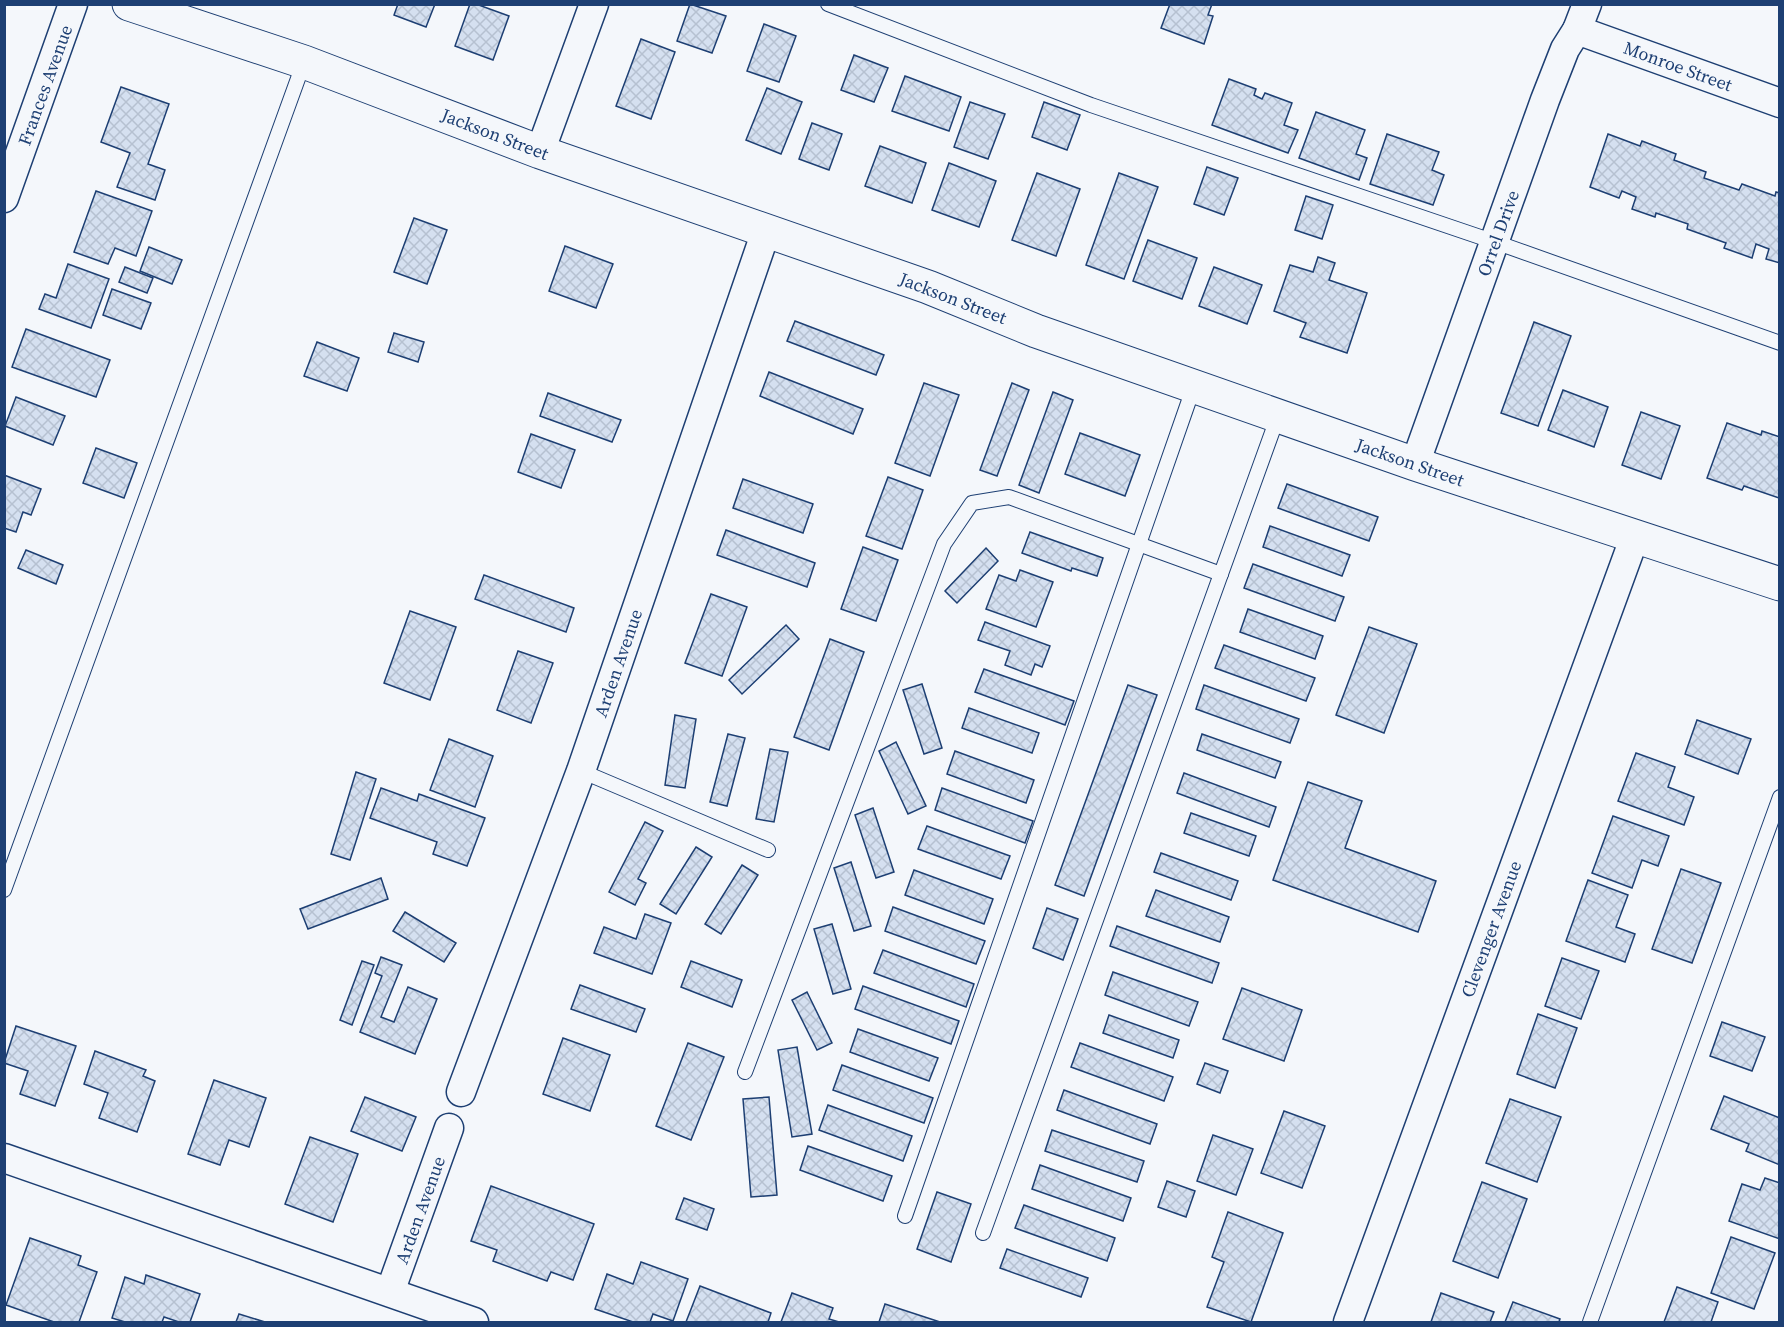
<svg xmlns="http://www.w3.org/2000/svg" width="1784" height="1327" font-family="'Source Serif 4',serif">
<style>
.building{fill:url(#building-cross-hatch);stroke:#1d3f73;stroke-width:1.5}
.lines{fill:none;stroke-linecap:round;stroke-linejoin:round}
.lane-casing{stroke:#1d3f73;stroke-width:16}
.street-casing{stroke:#1d3f73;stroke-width:31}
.secondary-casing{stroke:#1d3f73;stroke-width:35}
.lane{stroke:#f4f7fb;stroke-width:14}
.street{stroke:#f4f7fb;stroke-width:28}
.secondary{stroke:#f4f7fb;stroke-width:33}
.labels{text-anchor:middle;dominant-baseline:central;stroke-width:4.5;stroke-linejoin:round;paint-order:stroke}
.street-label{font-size:18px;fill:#1d3f73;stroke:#f4f7fb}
</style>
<defs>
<pattern id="building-cross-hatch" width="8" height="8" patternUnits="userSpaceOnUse" patternTransform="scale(1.5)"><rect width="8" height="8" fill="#d5e0f0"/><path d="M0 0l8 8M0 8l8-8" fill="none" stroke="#b6c1d1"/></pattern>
</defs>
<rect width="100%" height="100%" fill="#f4f7fb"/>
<g class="building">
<path d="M398,4H435L426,27L394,15Z"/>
<path d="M470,4H476L509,16L493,60L455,46Z"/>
<path d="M690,4L726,16L712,53L677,41Z"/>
<path d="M1170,4H1212L1208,15L1213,16L1204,44L1161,28Z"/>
<path d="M764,24L796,36L779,82L747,71Z"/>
<path d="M641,39L675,52L651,119L616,106Z"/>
<path d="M854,55L888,68L874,102L841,90Z"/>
<path d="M905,76L961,97L949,131L892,111Z"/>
<path d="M1229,79L1256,89L1254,95L1262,99L1265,93L1292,103L1284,125L1298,130L1288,153L1212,125Z"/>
<path d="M121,87L169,104L148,164L165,170L155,200L117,187L130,153L101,142Z"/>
<path d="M767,88L802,102L781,154L746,140Z"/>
<path d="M970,102L1005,114L988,159L954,147Z"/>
<path d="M1044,102L1080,115L1067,150L1032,137Z"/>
<path d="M1316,112L1365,130L1356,154L1367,158L1359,180L1299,158Z"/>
<path d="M812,123L842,134L829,170L799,159Z"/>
<path d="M1387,134L1439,152L1432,170L1444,175L1433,205L1370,184Z"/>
<path d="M1608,134L1640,146L1642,141L1676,154L1674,160L1706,172L1704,178L1739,190L1742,184L1775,196L1776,192L1780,193V263L1766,259L1769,249L1756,244L1752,258L1724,248L1726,243L1687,229L1688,224L1656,213L1655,217L1632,209L1636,197L1622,191L1619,198L1590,187Z"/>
<path d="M880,146L926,163L912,203L865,186Z"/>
<path d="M949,163L996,181L979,227L932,210Z"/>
<path d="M1207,167L1238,178L1224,215L1194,204Z"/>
<path d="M1037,173L1080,189L1056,256L1012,240Z"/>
<path d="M1119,173L1158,187L1124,279L1086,265Z"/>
<path d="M96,191L152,211L136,256L115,248L108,264L74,252Z"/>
<path d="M1306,196L1333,205L1322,239L1295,230Z"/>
<path d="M414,218L447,230L427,284L394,272Z"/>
<path d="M1148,240L1197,258L1182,299L1133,281Z"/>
<path d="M565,246L613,264L596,308L549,291Z"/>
<path d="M149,247L182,260L172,284L140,271Z"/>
<path d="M1318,257L1335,263L1329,280L1367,293L1347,353L1300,337L1306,323L1274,311L1290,265L1313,272Z"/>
<path d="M68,264L109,279L91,328L39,309L45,294L56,298Z"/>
<path d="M125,267L153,278L147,293L119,282Z"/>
<path d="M1214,267L1262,285L1247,324L1199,306Z"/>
<path d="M112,289L151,303L141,329L103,315Z"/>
<path d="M795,321L884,355L876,375L787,341Z"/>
<path d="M1534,322L1571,336L1538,426L1501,413Z"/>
<path d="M26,329L110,360L96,397L12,367Z"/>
<path d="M394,333L424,342L418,362L388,352Z"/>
<path d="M317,342L359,358L347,391L304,376Z"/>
<path d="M769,372L863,409L853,434L760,396Z"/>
<path d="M924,383L959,395L930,476L895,463Z"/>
<path d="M1012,383L1029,390L997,476L980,470Z"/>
<path d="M1563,390L1608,407L1594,447L1548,430Z"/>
<path d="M1053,392L1073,400L1039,493L1019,485Z"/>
<path d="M548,393L621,420L612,442L540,416Z"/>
<path d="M16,397L65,416L53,445L5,426Z"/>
<path d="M1641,412L1680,426L1661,479L1622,465Z"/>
<path d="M1727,423L1761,435L1762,431L1780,437L1779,498L1744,486L1742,490L1707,478Z"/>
<path d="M1080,433L1140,455L1125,496L1065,474Z"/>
<path d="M531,434L575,450L561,488L518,472Z"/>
<path d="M96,448L137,463L124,498L83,483Z"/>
<path d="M4,475L41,489L31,515L23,512L16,532L4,528Z"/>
<path d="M888,477L923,490L902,549L866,536Z"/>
<path d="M743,479L813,504L803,533L733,508Z"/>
<path d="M1287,484L1378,517L1369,541L1278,508Z"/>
<path d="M1270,526L1350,555L1342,576L1263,547Z"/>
<path d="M726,530L815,563L807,587L717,555Z"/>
<path d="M1030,532L1103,558L1097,576L1072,568L1071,571L1022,553Z"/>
<path d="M863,547L898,560L876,621L841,609Z"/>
<path d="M986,548L998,561L957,603L945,591Z"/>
<path d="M26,550L63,565L56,584L18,568Z"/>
<path d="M1253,564L1344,597L1335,621L1244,588Z"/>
<path d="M1020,570L1053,582L1036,627L986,609L999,575L1016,581Z"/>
<path d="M484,575L574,608L566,632L475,599Z"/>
<path d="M711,594L747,607L722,676L685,663Z"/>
<path d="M1248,609L1323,636L1315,659L1240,632Z"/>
<path d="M410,611L456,627L430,700L384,683Z"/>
<path d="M985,622L1050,646L1042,667L1035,664L1031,675L1005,665L1010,651L978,640Z"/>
<path d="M786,625L799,639L742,694L729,680Z"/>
<path d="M1369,627L1417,644L1384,733L1336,715Z"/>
<path d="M830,639L864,652L829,750L794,737Z"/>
<path d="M1224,645L1315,678L1306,701L1215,668Z"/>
<path d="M518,651L553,663L531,723L497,710Z"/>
<path d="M984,669L1074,701L1065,725L975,692Z"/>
<path d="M922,684L942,748L924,754L903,690Z"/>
<path d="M1128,685L1157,695L1084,896L1055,885Z"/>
<path d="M1204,685L1299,719L1290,743L1196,709Z"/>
<path d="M969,708L1039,733L1032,753L962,728Z"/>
<path d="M675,715L696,719L685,788L665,785Z"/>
<path d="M1697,720L1751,739L1738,774L1685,754Z"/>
<path d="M728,734L745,738L727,806L710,802Z"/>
<path d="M1202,734L1281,762L1275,778L1197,750Z"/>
<path d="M449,739L493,756L475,807L430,790Z"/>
<path d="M896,742L926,806L908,814L879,751Z"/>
<path d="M770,749L788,752L774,822L756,819Z"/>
<path d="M955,751L1034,780L1026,803L947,774Z"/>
<path d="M1636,753L1675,767L1668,787L1694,797L1684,825L1618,801Z"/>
<path d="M356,772L376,779L350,860L331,854Z"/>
<path d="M1184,773L1276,807L1269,827L1177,793Z"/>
<path d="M1308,782L1362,801L1345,848L1436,881L1418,932L1273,880Z"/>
<path d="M381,788L417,801L419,794L485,818L467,866L433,854L437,842L370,818Z"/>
<path d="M942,788L1033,821L1025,843L935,810Z"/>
<path d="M873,808L894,872L876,878L855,815Z"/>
<path d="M1191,813L1256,836L1249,856L1184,833Z"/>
<path d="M1613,816L1669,836L1658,866L1642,860L1632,888L1592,873Z"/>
<path d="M645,822L663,831L638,879L646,883L635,905L609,892Z"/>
<path d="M927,826L1010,856L1001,879L918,849Z"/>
<path d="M696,847L712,857L676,914L660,904Z"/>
<path d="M1161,853L1238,881L1231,900L1154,872Z"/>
<path d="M851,862L871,926L854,931L834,868Z"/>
<path d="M742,865L758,875L721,934L705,924Z"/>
<path d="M1681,869L1721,883L1692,963L1652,949Z"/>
<path d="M914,870L993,899L984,924L905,895Z"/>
<path d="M381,878L388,899L308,929L300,909Z"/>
<path d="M1588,880L1628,895L1616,927L1635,934L1625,962L1566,941Z"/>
<path d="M1156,890L1229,917L1220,942L1146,916Z"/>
<path d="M893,907L985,941L976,964L885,931Z"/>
<path d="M1047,908L1078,919L1063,960L1033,948Z"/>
<path d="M405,912L456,943L444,962L393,931Z"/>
<path d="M645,914L671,923L652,974L594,953L604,927L636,939Z"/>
<path d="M832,924L851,989L833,994L814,929Z"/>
<path d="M1117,926L1219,963L1212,983L1110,946Z"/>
<path d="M883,950L974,984L966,1007L874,973Z"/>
<path d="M381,957L402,965L381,1017L394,1022L408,987L437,999L415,1054L360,1032L382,976L375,973Z"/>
<path d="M1562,958L1599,971L1581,1019L1545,1006Z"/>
<path d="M362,961L374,965L352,1025L340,1020Z"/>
<path d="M691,961L742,980L732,1007L681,987Z"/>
<path d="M1113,972L1198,1002L1189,1026L1105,995Z"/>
<path d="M580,985L645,1009L636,1032L571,1009Z"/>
<path d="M863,986L959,1021L951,1044L855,1009Z"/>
<path d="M1242,988L1302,1010L1284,1061L1223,1039Z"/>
<path d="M807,992L832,1043L817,1050L792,1000Z"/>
<path d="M1538,1014L1577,1028L1555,1088L1517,1074Z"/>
<path d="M1109,1015L1179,1040L1173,1058L1103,1033Z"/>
<path d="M1722,1022L1765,1037L1752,1071L1710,1056Z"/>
<path d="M16,1026L76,1046L55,1106L20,1094L28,1071L4,1063Z"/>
<path d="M858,1029L938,1058L929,1081L850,1052Z"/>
<path d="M563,1038L610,1055L590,1111L543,1094Z"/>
<path d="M688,1043L724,1057L691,1140L656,1126Z"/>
<path d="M1080,1043L1173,1077L1164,1101L1071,1067Z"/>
<path d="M797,1047L812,1134L792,1137L778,1050Z"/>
<path d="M95,1051L146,1070L143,1076L155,1081L137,1132L99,1118L108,1093L84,1084Z"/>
<path d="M1205,1063L1228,1071L1220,1093L1197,1084Z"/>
<path d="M842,1065L933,1098L924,1123L833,1090Z"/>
<path d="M214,1080L266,1098L249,1147L229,1140L220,1165L188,1154Z"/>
<path d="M1064,1090L1157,1124L1150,1144L1057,1110Z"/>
<path d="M1724,1096L1780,1118V1165L1746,1151L1749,1144L1711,1129Z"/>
<path d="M365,1097L416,1117L402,1151L351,1131Z"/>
<path d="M769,1097L777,1195L751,1197L743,1099Z"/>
<path d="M1510,1099L1561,1117L1537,1182L1486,1163Z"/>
<path d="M828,1105L912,1136L903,1161L819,1130Z"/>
<path d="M1284,1111L1325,1126L1302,1188L1261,1173Z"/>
<path d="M1052,1130L1144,1161L1137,1182L1045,1151Z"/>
<path d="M1213,1135L1253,1149L1236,1195L1197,1181Z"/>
<path d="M310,1137L358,1154L333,1222L285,1204Z"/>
<path d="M808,1146L892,1176L883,1201L800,1170Z"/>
<path d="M1040,1165L1131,1198L1123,1221L1032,1189Z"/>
<path d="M1765,1178L1780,1183V1239L1729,1221L1742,1184L1760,1190Z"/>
<path d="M1167,1181L1195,1191L1186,1217L1158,1207Z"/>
<path d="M1482,1182L1527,1199L1498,1278L1453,1261Z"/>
<path d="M491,1186L594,1224L573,1280L551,1272L547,1281L493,1261L497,1250L471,1241Z"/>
<path d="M937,1192L971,1204L951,1262L917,1249Z"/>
<path d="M684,1198L714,1209L707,1230L676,1219Z"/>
<path d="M1024,1205L1115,1238L1107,1261L1015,1228Z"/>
<path d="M1228,1212L1283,1233L1251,1322L1207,1307L1224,1262L1212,1257Z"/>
<path d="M1731,1237L1775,1253L1754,1309L1711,1293Z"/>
<path d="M30,1238L81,1256L78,1265L97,1272L79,1322H54L6,1305Z"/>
<path d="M1007,1249L1088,1278L1081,1297L1000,1268Z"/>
<path d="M641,1262L688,1279L673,1321L653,1314L650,1322H633L595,1309L607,1274L633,1284Z"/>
<path d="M146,1275L200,1294L190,1322H179L164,1317L162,1322H125L112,1318L125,1277L144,1284Z"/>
<path d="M700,1286L771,1313L768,1322H686Z"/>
<path d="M1677,1287L1718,1302L1711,1322H1664Z"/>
<path d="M792,1293L833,1308L829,1319L839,1322H781Z"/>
<path d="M1441,1293L1494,1312L1490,1322H1431Z"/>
<path d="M1513,1302L1560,1319L1559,1322H1505Z"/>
<path d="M885,1304L940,1322H879Z"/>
<path d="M239,1314L265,1322H236Z"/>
</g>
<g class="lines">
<defs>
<g id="lane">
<path d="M828,4L1091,105L1495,242L1780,343"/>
<path d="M581,771L768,850"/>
<path d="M4,890L304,62"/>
<path d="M745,1072L944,544L972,503L1009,497L1221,574"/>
<path d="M905,1216L1194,386"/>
<path d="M983,1233L1278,416"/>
<path d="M1590,1322L1780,797"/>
</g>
<g id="street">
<path d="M1577,30L1780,103"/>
<path d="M540,152L594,4"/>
<path d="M4,198L73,4"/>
<path d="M1415,464L1545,100L1565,49L1577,30L1587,4"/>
<path d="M461,1092L581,771L766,231"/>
<path d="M4,1158L474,1322"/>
<path d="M390,1292L449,1128"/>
<path d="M1348,1322L1635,536"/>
</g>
<path id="secondary" d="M129,4L304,62L540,152L928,287L1036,331L1415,464L1780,584"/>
</defs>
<use href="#lane" class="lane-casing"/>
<use href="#street" class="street-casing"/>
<use href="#secondary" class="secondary-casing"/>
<use href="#lane" class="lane"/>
<use href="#street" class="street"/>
<use href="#secondary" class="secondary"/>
</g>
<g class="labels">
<g class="street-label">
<text transform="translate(1678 66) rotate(20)">Monroe Street</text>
<text transform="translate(45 85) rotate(-70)">Frances Avenue</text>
<text transform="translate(495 134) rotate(21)">Jackson Street</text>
<text transform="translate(1498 233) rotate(-70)">Orrel Drive</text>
<text transform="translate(953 298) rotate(21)">Jackson Street</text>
<text transform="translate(1410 462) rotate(19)">Jackson Street</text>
<text transform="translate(618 663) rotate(-71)">Arden Avenue</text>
<text transform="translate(1491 929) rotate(-70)">Clevenger Avenue</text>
<text transform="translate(420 1210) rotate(-70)">Arden Avenue</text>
</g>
</g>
<rect width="1784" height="1327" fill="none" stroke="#1d3f73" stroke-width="12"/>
</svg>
